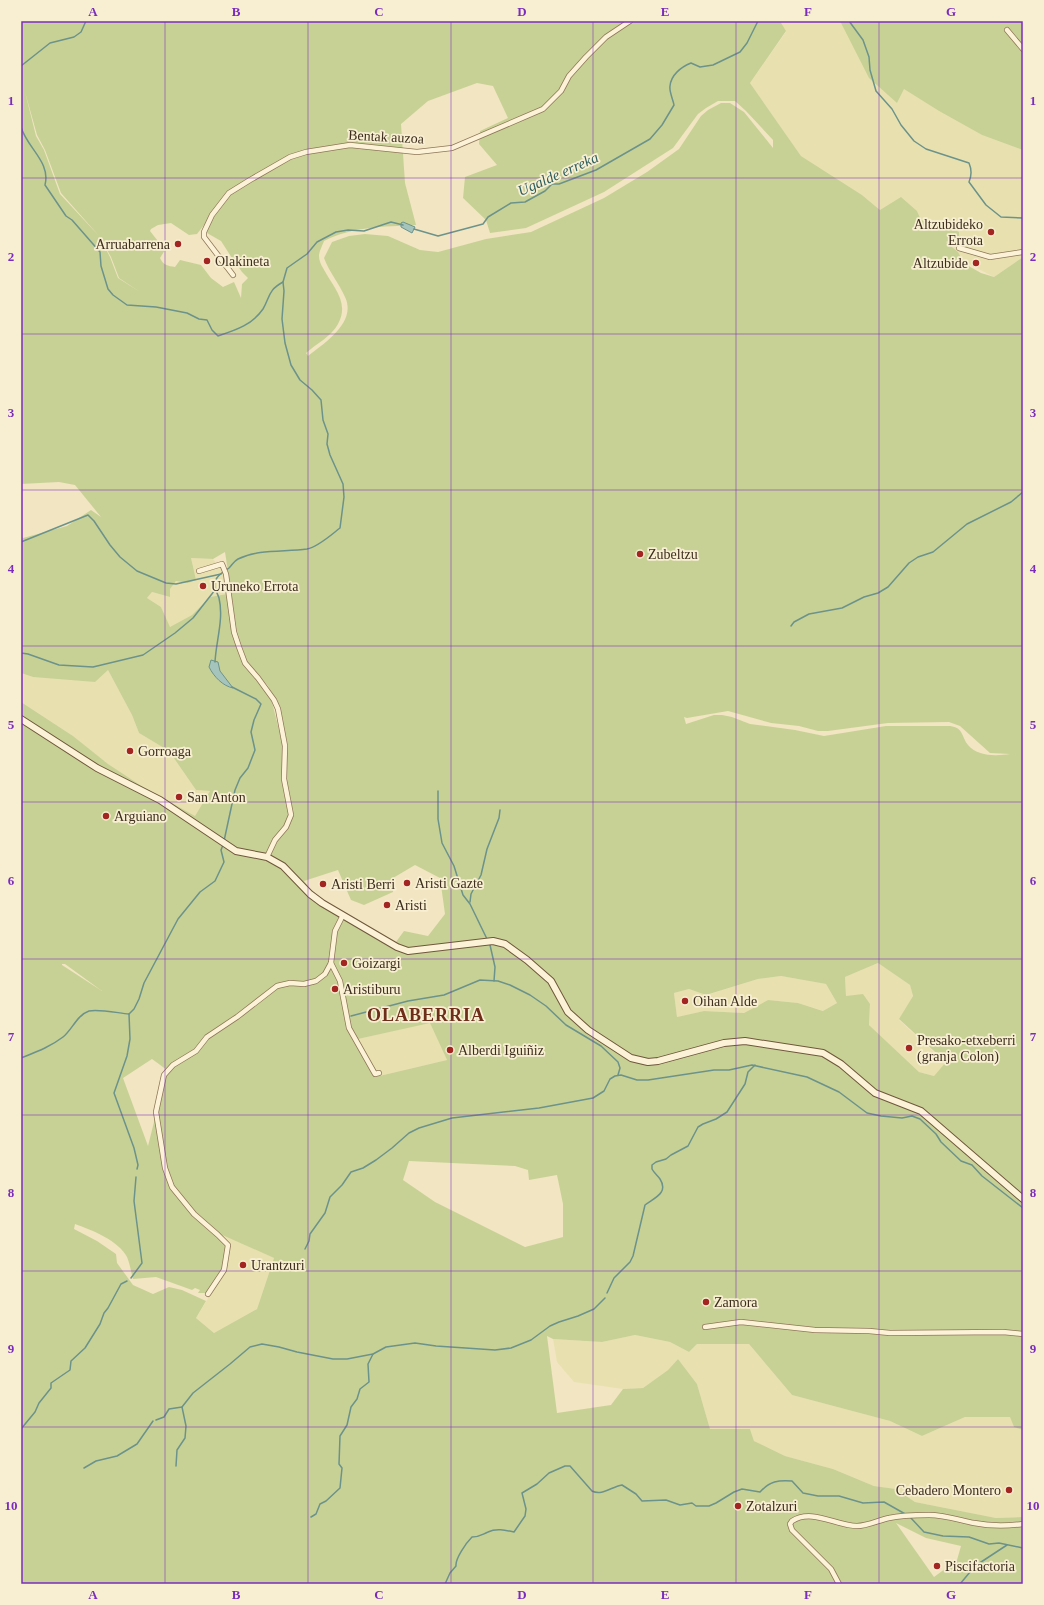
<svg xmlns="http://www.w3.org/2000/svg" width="1044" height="1605" font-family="Georgia,serif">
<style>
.farmland{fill:#e8e1af}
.green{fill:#c8d195;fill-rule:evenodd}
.water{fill:#a5c4bc;stroke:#6b938b}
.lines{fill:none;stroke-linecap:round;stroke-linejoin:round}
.stream{stroke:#6b938b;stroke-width:1.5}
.street-casing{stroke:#8e7658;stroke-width:6}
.secondary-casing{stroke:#6f573b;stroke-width:8}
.street{stroke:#fcf2d7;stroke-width:4.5}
.secondary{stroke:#fcf2d7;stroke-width:6}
.grid{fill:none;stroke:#7b2cbf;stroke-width:1;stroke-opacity:0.55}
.poi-dot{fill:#a22522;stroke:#f8efd3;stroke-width:1.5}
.labels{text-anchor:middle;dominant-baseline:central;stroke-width:3.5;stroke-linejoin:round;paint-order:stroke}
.street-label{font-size:14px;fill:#3c2d1d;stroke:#f8efd3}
.poi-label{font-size:14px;fill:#3c2d1d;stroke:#f8efd3;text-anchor:start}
.water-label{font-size:15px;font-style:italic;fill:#2b5d5c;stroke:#f8efd3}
.district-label{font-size:18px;font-weight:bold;letter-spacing:1px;fill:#6d2d19;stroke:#f8efd3}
.neatline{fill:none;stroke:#7b2cbf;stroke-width:1.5}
.grid-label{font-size:13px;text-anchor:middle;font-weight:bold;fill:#7b2cbf}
</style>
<rect width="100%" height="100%" fill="#f2e5c2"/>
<g class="farmland">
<path d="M780,21H840L897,103L904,88L939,111L982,135L1023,150V257L994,277L965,262L958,252L946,242L959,236L942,224L921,220L917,211L880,210L862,195L801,156L750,83L786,32Z"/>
<path d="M191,558L213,559L222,570L227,594L210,597L192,615L170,628L161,607L147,598L152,592L170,597V589L176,581L188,583Z"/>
<path d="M108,670L132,715L139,733L169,751L196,790L210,791L195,816L140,785L107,764L73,736L21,702V673L33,677Z"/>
<path d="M878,963L910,985L913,996L899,1020L946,1063L934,1076L919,1072L869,1025L870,1004L846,996L845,977Z"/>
<path d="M781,976L826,984L837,1003L824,1011L798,1003L768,1000L744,1013L704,1011L677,1017L674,993L689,989L707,995L758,979Z"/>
<path d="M430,1022L447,1060L375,1077L358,1039Z"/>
<path d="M220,1233L274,1258L257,1309L214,1333L196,1318L209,1297L223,1269Z"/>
<path d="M635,1335L670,1342L689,1352L697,1344H749L792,1395L890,1421L922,1436L965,1417H1011L1014,1427L1023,1430V1517L996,1518L915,1502L896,1489L874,1486L833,1469L785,1456L754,1441L750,1429H710L697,1384L678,1359L668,1370L643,1388L623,1389L574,1382L557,1362L553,1339L602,1342Z"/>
</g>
<g class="green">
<path d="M21,21H780L786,31L750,83L801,156L862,195L880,210L901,197L917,211L921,220L942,224L959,232V236L946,242L958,252L965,264L981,273L994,277L1023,257V1430L1014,1427L1010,1417H965L922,1436L890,1421L792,1395L749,1344H697L689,1352L670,1342L635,1335L602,1342L553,1339L547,1336L557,1413L611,1405L623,1389L643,1388L668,1370L678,1359L697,1384L710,1429H750L754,1441L785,1456L833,1469L874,1486L896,1489L915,1502L996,1518L1023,1517V1584H21V702L73,736L108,764L140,785L195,816L210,791L196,790L169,751L139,733L132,715L108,670L95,682L33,677L21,673V535L23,538L67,526L91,510L101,517L75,485L59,482L21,484ZM477,83L493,86L508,118L480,131L479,144L497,165L465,177L463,198L486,220L490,233L526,228L604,192L673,148L698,114L706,108L718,101H735L746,111L773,140V148L744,112L730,103H721L708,110L701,116L679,149L647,172L604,198L531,232L486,239L438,252L420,250L388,236L365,234L349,236L332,242L324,258C329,272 339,283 345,297C357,322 325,343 308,356L306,353C316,344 332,336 338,324C350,302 333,287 323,268C321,265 319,260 319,256C319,252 322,246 324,241C355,226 381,227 416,225L405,183L401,124L428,101ZM25,92L37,135L45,150L61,193L99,236L111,257L119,278L140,292L118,278L110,257L99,236L60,194L44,150L36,136ZM211,216L207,233L221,241L232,258L242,272L248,278L242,284L241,298L234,282L223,287L211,278L201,265L180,260L175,267C168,266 163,265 160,258L165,250L150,231L151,229L158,225L171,223L189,235L197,234ZM225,552L237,631L247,662L268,686L280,711L288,746H283L272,702L266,690L243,662L227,594L210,597L192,615L170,627L161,607L147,598L152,592L170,597V589L176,581L188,583L196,580L191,558L213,559ZM728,711L771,723L799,726L818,731H828L888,723L949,722L960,726L990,753L1010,754C997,756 978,757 968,745C961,736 964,728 950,726H886L824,736L795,730L750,724L732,717L722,715H714L686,724L684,717L687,718ZM415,865L440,878L445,914L428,936L404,931L393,946L320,904L304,881L338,870L351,900L364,905L393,892V878ZM878,963L910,985L913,996L899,1019L946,1062L934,1076L919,1072L869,1025L870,1004L863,994L846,996L845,977ZM62,964H65L102,991L62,965ZM781,976L826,984L837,1003L823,1011L798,1003L768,1000L744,1013L704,1011L677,1017L674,993L689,989L706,995L758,979ZM430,1023L447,1060L375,1077L358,1039ZM152,1059L167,1070L148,1146L123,1078ZM409,1161L515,1166L528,1170L529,1180L557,1175L563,1204V1237L525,1247L435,1202L403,1180ZM75,1224C92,1230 119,1241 127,1257C130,1264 131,1272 133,1279L156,1277L192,1290L195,1288L200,1290L198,1293H206L223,1269L228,1247L220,1234L274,1258L257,1309L214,1333L196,1318L206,1301L182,1290L169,1287L153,1294L133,1285L117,1263L116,1254L97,1241L74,1229ZM896,1523L926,1538L961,1546L957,1560L934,1577Z"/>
<path d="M840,21H1023V150L982,135L939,111L904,89L897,103L869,78Z"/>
</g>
<g class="water">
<path d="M403,222L415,227L412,233L401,227V223Z"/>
<path d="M211,660L218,662L220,671L233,688C223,686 214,677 209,667Z"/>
</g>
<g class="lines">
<g class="stream">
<path d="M849,21L863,40L869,57L870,70L876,91L892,109L901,125L914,141L926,149L969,163C972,170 972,175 969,182L986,205L1001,217L1023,218"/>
<path d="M21,66L50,43L74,37L81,32L86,21"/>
<path d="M21,127C27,148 51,162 45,185L66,216L72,220L100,252L101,266L108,289L113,295L127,305L156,307L187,313L199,319L207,320L212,330L218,336C236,330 252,325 263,309C270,297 268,290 283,282"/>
<path d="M414,229L438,236L483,224L488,217L511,203L525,202L545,191L552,184H559L596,170L650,139L662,125L674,105C673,99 669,92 670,86C671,75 681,67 691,63L700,67L713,65L740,52L747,43L758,21"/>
<path d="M21,542L88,515L94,521L110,545L120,557L137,571L166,583L176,584L221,574"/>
<path d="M791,626L794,622L809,614L842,608L864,597L878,593L888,587L909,563L918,557L933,552L967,524L1011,502L1023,492"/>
<path d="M21,653L28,654L59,665L93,667L143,655L175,633L193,618L215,590"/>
<path d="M215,662C216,641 224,619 219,598C217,592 213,587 216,580C217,575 225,571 229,568C232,565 234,561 238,559C258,549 284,552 307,549C318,547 331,535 340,528L344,497L343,484L330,455L327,444L328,434L323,420L321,400L312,390L300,380L291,365L285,343L282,319L284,291L283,282L287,268L307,254L317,242L336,232L348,230L364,231L391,222L403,225"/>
<path d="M438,791V819L442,843L454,866L463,895L470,904L487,939"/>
<path d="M224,841L235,790L240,778L248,768L255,750L251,732L254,720L261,704L256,699L232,687"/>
<path d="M470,902L471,894L481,875L487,849L499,818L500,810"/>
<path d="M490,945L495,967L494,981"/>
<path d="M129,1014L130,1039L127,1056L114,1093L134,1148L138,1165L137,1169"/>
<path d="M351,1016L408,1001L444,995L480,980L498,981L510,985L530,995L546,1006L566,1025L601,1046L618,1062L620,1068L618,1075"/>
<path d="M21,1058C36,1052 50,1047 63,1037C72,1030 77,1015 89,1011C99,1009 118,1013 129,1014L134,1009L139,999L144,983L178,919L200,892L215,881L224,862L221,850L223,845"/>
<path d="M305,1249L309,1241L310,1234L325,1213L330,1197L342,1185L351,1172L363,1168L376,1160L392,1148L409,1133L419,1128L452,1118L539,1108L593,1098L604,1091L610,1079L615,1076L621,1075L637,1080H648L714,1070H729L752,1065L807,1077L839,1092L867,1113L881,1116L902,1118L912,1116L920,1119L936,1134L941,1142L961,1161L972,1165L982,1176L1023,1208"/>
<path d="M131,1278L142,1263L134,1201L136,1177"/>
<path d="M607,1293L614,1278L630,1262L633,1256L645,1205C654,1198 669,1193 660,1179C658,1176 654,1173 652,1169V1165L656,1162L666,1159L671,1155L688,1146L698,1127L703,1124L716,1119L727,1112L745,1084L748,1072L755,1065"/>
<path d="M156,1420L164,1417L169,1409L182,1407L193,1393L230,1364L250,1347L262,1344L279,1347L297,1352L333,1359H347L373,1354L386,1347L415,1343L436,1346L495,1350L511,1348L531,1340L550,1326L559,1322L578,1316L594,1309L605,1298"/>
<path d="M21,1429L35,1412L39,1403L51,1388V1383L70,1370L71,1361L85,1348L100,1324L104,1313L108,1308L121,1284L127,1281"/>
<path d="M176,1466L177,1450L185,1438L186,1426L182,1407"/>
<path d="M84,1468L96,1461L117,1456L137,1444L153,1421"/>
<path d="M311,1517L316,1514L320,1504L326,1501L340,1488L342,1468L339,1464L340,1436L347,1425L351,1407L357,1399L360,1389L369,1382L368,1364L373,1354"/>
<path d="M910,1517L924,1532L943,1536L969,1537L989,1544L999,1543L1023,1548"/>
<path d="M445,1584L450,1573L456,1566C455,1559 466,1543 472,1537C480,1537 481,1535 488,1532C496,1528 505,1530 514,1532L525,1516L526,1509L522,1493L537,1484L549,1473L565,1466H570L592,1491C602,1496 611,1487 622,1485L636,1494L642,1501L666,1500L680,1505L692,1503L696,1506H709L716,1503L734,1492L742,1489L760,1492C770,1481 778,1480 792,1481L803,1493L818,1496H839L863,1503L884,1502L907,1515"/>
<path d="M960,1584L975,1566L1007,1545"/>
</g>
<defs>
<g id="street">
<path d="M1007,30L1023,49"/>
<path d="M959,248L990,257L1023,252"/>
<path d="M233,275L204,237V232L212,215L229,193L250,180L290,157L306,152L350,145L417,152L452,148L543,109L561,91L569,76L586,57L606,37L630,21"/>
<path d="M199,571L222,564L226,574L234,632L239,647L245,663L258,678L274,700L278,709L285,746L284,779L291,815L286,827L275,840L267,857"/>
<path d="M331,963L340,981L349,1028L375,1074L379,1073"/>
<path d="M208,1294L224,1270L228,1245L218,1235L194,1214L172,1187L165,1168L156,1112L164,1075L173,1065L196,1051L207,1037L237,1017L277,986L290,983L304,984L316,981L325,974L331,963L335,931L343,915"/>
<path d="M705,1327L741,1322L815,1330L869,1331L890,1333L1003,1332L1023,1334"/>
<path d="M839,1584L831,1569L792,1530L790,1524L792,1521C812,1508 836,1526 857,1526C868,1526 879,1520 889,1518C902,1515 916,1515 929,1515C944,1515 959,1520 974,1523C989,1526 1008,1526 1023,1524"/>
</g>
<path id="secondary" d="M21,719L97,768L160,800L236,851L267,857L283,866L310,894L322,903L397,947L408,951L493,941L505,944L527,960L551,981L568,1012L588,1030L631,1058L648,1062L658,1061L724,1043L745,1041L823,1053L841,1064L875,1093L921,1111L1023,1199"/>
</defs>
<use href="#street" class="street-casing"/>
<use href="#secondary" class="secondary-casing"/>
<use href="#street" class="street"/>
<use href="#secondary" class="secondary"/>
</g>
<path class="grid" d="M165,21V1584M308,21V1584M451,21V1584M593,21V1584M736,21V1584M879,21V1584M21,178H1023M21,334H1023M21,490H1023M21,646H1023M21,802H1023M21,959H1023M21,1115H1023M21,1271H1023M21,1427H1023"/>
<g class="poi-dot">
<circle cx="991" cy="232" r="4"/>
<circle cx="178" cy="244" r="4"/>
<circle cx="207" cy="261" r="4"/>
<circle cx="976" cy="263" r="4"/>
<circle cx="640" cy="554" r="4"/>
<circle cx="203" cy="586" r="4"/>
<circle cx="130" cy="751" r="4"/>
<circle cx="179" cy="797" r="4"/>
<circle cx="106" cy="816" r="4"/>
<circle cx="407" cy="883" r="4"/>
<circle cx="323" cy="884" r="4"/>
<circle cx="387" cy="905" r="4"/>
<circle cx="344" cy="963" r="4"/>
<circle cx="335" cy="989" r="4"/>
<circle cx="685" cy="1001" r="4"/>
<circle cx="909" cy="1048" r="4"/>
<circle cx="450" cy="1050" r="4"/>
<circle cx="243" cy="1265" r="4"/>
<circle cx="706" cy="1302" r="4"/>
<circle cx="1009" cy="1490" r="4"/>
<circle cx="738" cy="1506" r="4"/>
<circle cx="937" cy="1566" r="4"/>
</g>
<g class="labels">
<g class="street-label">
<text transform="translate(386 137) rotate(3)">Bentak auzoa</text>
</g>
<g class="poi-label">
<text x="983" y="224" text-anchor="end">Altzubideko<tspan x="983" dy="16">Errota</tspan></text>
<text x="170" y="244" text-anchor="end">Arruabarrena</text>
<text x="215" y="261">Olakineta</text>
<text x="968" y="263" text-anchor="end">Altzubide</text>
<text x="648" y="554">Zubeltzu</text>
<text x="211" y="586">Uruneko Errota</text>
<text x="138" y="751">Gorroaga</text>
<text x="187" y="797">San Anton</text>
<text x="114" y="816">Arguiano</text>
<text x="415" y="883">Aristi Gazte</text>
<text x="331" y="884">Aristi Berri</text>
<text x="395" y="905">Aristi</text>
<text x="352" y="963">Goizargi</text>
<text x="343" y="989">Aristiburu</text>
<text x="693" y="1001">Oihan Alde</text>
<text x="917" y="1040">Presako-etxeberri<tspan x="917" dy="16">(granja Colon)</tspan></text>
<text x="458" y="1050">Alberdi Iguiñiz</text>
<text x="251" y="1265">Urantzuri</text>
<text x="714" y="1302">Zamora</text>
<text x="1001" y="1490" text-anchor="end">Cebadero Montero</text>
<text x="746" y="1506">Zotalzuri</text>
<text x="945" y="1566">Piscifactoria</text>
</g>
<g class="water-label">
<text transform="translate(558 174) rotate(-24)">Ugalde erreka</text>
</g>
<g class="district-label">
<text x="426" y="1015">OLABERRIA</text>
</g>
</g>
<rect width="1044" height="1605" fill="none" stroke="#f8efd3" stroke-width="44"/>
<rect x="22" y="22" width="1000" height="1561" class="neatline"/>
<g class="grid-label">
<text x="93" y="16">A</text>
<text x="236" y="16">B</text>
<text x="379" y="16">C</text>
<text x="522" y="16">D</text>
<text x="665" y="16">E</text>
<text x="808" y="16">F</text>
<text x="951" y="16">G</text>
<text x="11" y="105">1</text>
<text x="1033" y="105">1</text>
<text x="11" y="261">2</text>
<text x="1033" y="261">2</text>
<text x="11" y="417">3</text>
<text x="1033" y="417">3</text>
<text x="11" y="573">4</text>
<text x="1033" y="573">4</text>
<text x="11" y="729">5</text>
<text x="1033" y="729">5</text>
<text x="11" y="885">6</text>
<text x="1033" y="885">6</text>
<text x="11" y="1041">7</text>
<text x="1033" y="1041">7</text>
<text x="11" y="1197">8</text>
<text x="1033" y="1197">8</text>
<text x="11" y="1353">9</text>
<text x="1033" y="1353">9</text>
<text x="11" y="1510">10</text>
<text x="1033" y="1510">10</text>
<text x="93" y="1599">A</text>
<text x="236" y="1599">B</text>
<text x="379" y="1599">C</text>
<text x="522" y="1599">D</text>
<text x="665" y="1599">E</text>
<text x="808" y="1599">F</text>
<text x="951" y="1599">G</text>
</g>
</svg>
